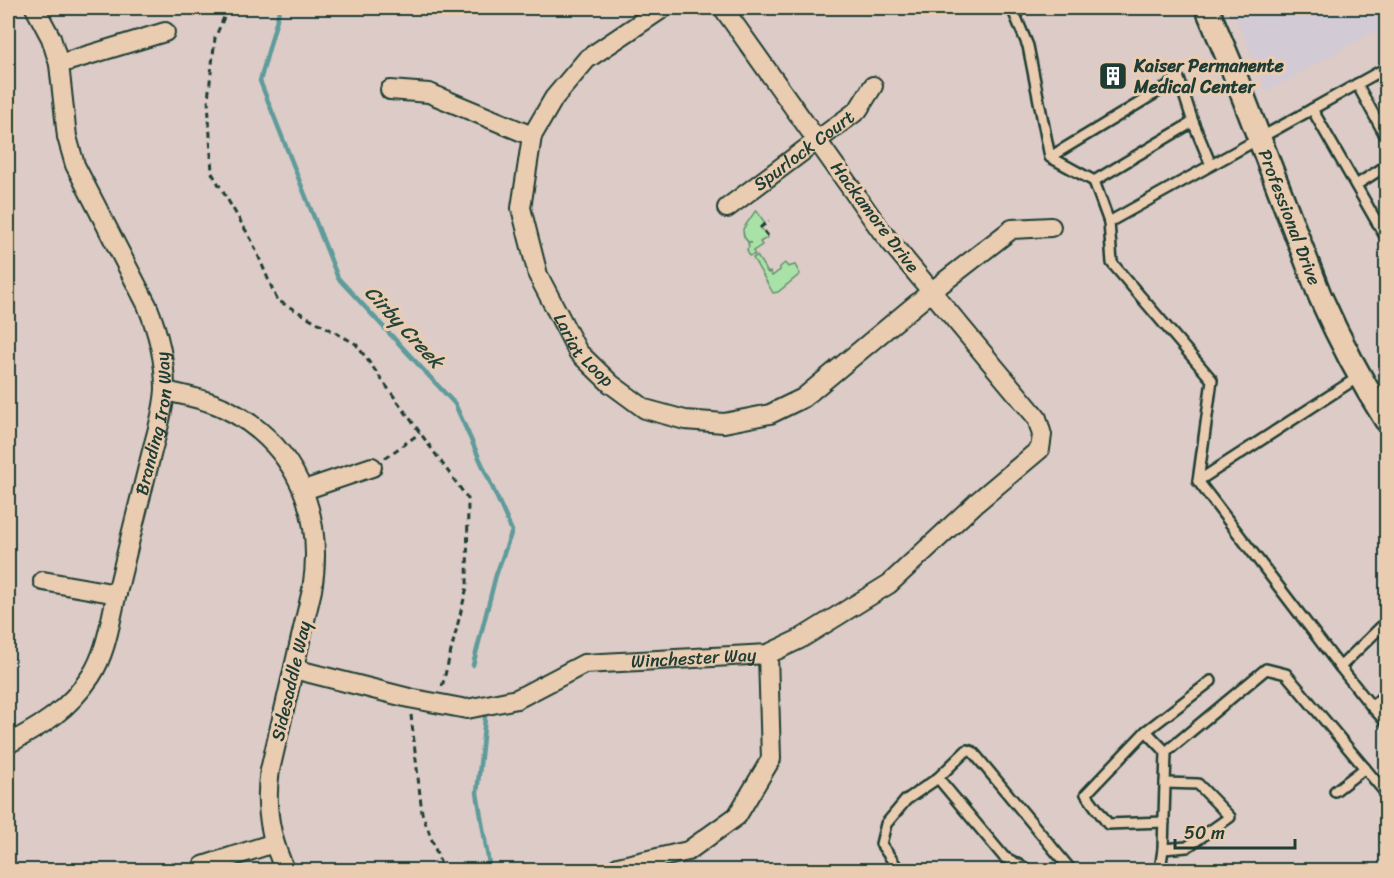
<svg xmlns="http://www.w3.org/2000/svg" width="1394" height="878" font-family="Sriracha,sans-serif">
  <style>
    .built { fill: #d2cad5 }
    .green { fill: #a9e2a7; stroke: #64906e; stroke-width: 1.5 }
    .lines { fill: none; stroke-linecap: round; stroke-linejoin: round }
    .stream { stroke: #5e9b9b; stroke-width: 4.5 }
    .service-casing { stroke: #1f3d34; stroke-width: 14 }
    .minor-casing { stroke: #1f3d34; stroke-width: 22 }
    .tertiary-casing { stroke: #1f3d34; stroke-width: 27 }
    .path { stroke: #1f3d34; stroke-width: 3; stroke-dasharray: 6 4.5; stroke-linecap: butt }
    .service { stroke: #eacdb1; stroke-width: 9 }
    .minor { stroke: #eacdb1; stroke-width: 18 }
    .tertiary { stroke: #eacdb1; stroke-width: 22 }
    .labels { text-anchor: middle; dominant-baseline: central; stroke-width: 6; stroke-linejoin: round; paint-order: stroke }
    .poi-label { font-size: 18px; font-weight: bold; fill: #1f3d34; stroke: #eacdb1; text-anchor: start }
    .street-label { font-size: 18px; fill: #1f3d34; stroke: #eacdb1 }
    .water-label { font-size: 20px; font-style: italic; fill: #24453d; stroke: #eacdb1 }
  </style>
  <rect width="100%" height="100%" fill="#dccbc6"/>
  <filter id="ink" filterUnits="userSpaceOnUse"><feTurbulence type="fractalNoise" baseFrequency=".0167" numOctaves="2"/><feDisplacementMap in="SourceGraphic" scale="12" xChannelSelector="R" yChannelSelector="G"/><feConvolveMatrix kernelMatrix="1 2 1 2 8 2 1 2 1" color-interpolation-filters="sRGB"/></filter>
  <g filter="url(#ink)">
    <path class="built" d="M1232,8h154v16l-119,67z"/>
    <g class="green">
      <path d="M756,210l9,13 -5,4 8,10 -8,5 2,3 -9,6 2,4 -6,1 -2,-7 2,-2 -1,-4h4c-7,-1 -9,-8 -9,-14z"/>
      <path d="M757,256l11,17 2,-1 2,4 8,-6v-3l5,-4 3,4 7,-2 5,9 -22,18 -5,1 -20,-35z"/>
    </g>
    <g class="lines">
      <g class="stream">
        <path d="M280,8l-20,73 78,197 117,126 57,127 -16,44 -23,90"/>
        <path d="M485,718l-8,75 13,77"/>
      </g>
      <g class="service-casing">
        <g id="service">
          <path d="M1012,8l16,38 22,111"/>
          <path d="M1357,84l29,53"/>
          <path d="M1312,109l74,129"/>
          <path d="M1094,181l-44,-24 129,-78 14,43"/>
          <path d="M1356,185l30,-19"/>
          <path d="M1109,222l-15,-41 99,-59 18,43"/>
          <path d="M1360,376l-162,105 142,186 46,-45"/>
          <path d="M1198,481l14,-101 -100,-117 -3,-41 277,-154"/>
          <path d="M1340,667l32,40 14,-14"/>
          <path d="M1372,707l14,15"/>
          <path d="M1146,731l65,-50"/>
          <path d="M1335,791l30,-23"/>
          <path d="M1164,822l-56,2 -22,-30 60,-63 20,21"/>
          <path d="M1163,849l24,-2 43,-30 -32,-33 -33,-1"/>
          <path d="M899,870l-18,-26 5,-20 20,-24 32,-22"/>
          <path d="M1027,870l-2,-2 -21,-11 -66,-79 29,-28 6,2 98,118"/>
          <path d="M1160,870l3,-21 3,-97 100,-83 20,5 98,117"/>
        </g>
      </g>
      <g class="minor-casing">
        <g id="minor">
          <path id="s1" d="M663,8l-76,51 -33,39 -22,38 -11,72 17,67 40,77 33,32 34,25 40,11 39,3 46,-9 33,-16 129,-107 80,-62 39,-2"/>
          <path d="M59,64l106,-32"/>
          <path d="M390,90l39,3 103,43"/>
          <path id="s2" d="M727,208l131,-98 15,-24"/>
          <path d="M165,391c19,4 39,8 57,16 73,35 103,105 90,183l-42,180c-6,36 0,68 15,100"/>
          <path d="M304,490l68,-23"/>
          <path d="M43,581l74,13"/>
          <path id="s3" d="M294,669l115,29 58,11 50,-10 67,-35 184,-10 32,-15 89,-55 87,-81 64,-54 2,-14 -5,-17 -155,-186 -159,-224"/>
          <path id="s4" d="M8,744c35,-19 60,-34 83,-68 16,-25 19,-55 26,-83 5,-20 10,-41 15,-62 7,-28 14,-56 21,-84 5,-18 11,-38 12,-58 0,-29 -7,-57 -18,-84l-72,-140 -8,-28 -8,-73 -8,-26 -16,-30"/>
          <path d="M203,866l71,-23"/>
          <path d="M618,867l70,-16 49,-35 34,-57 -3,-105"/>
        </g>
      </g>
      <g class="tertiary-casing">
        <g id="tertiary">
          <path id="s5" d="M1207,8l26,62 87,226c19,43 41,85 66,124"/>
        </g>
      </g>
      <g class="path">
        <path d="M228,8l-13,30 -7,61 4,74 40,68 25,59 79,44 112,155 -1,88 -25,100"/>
        <path d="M768,236l-7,-9 8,-6"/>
        <path d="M385,458l35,-25"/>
        <path d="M411,715l11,98 21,57"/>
      </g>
      <use href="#service" class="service"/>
      <use href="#minor" class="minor"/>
      <use href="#tertiary" class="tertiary"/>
    </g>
  </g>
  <defs>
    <g id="building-square" transform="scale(1.5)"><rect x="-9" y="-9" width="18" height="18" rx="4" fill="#1f3d34" stroke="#eacdb1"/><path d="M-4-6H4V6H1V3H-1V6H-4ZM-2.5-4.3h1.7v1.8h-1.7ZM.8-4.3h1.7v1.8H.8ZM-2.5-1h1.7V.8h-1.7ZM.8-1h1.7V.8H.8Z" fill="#fff"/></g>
  </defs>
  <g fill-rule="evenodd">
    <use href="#building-square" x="1113" y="76"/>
  </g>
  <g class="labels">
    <g class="poi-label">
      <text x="1134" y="66">Kaiser Permanente<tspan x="1134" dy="21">Medical Center</tspan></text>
    </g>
    <g class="street-label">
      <text stroke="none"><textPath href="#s2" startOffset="96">Spurlock Court</textPath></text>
      <text transform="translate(875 217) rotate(53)">Hackamore Drive</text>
      <text stroke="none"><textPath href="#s5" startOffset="225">Professional Drive</textPath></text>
      <text stroke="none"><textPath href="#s1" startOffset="417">Lariat Loop</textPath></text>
      <text stroke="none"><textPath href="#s4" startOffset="370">Branding Iron Way</textPath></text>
      <text stroke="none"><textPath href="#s3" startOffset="414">Winchester Way</textPath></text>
      <text transform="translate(291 681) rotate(-77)">Sidesaddle Way</text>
    </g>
    <g class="water-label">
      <text transform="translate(404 327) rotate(47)">Cirby Creek</text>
    </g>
  </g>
  <rect width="1394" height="878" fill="none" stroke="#eacdb1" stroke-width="30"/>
  <rect x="15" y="15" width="1364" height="848" fill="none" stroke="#1f3d34" stroke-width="2" filter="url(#ink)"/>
  <path d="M1175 839v9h120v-9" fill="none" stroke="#1f3d34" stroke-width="3"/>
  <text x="1184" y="839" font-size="18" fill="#1f3d34" stroke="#eacdb1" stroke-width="4.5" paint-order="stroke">50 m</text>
</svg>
